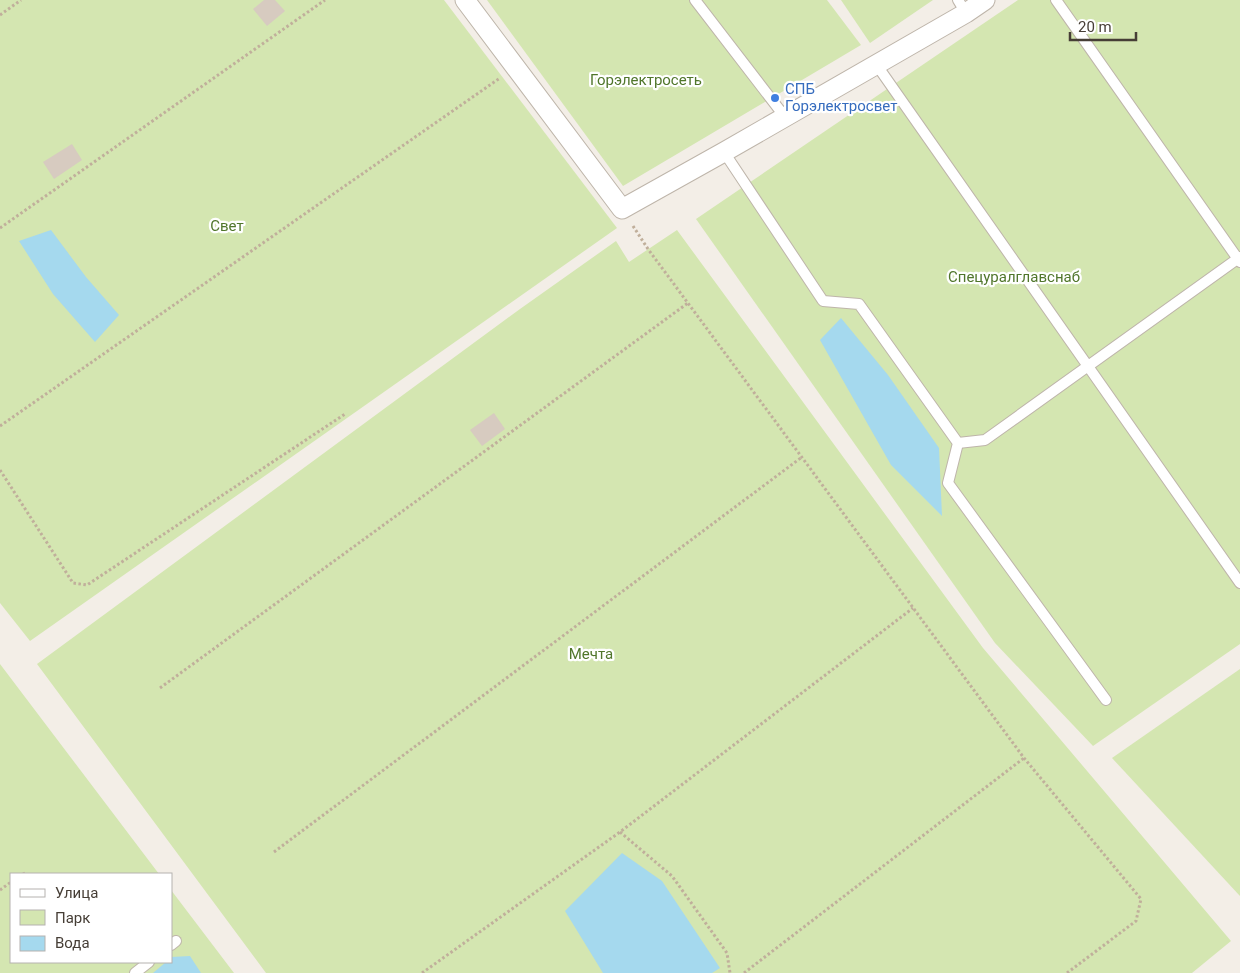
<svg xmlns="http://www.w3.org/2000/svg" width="1240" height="973" font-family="Roboto,sans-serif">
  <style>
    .green { fill: #d4e6b1 }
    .water { fill: #a5d9ee }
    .building { fill: #d7cbc0 }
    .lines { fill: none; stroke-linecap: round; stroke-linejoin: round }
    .service-casing { stroke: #beb5aa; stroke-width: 12 }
    .minor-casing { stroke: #beb5aa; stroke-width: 21 }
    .path { stroke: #c0af9b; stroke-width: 3; stroke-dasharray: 2.5 2.5; stroke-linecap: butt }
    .service { stroke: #fff; stroke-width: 10 }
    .minor { stroke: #fff; stroke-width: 19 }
    .shop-dot { fill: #3f7fe0; stroke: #fff; stroke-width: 2 }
    .labels { text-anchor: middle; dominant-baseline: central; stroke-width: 4.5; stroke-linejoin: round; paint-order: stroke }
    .park-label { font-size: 15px; fill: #50762b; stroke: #fff }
    .shop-label { font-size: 15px; fill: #366cbe; stroke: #fff; text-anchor: start }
  </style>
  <rect width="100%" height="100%" fill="#f3eee7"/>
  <g class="green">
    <path d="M0,0h444l173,228 -587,413 -30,-38z"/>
    <path d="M487,0h340l34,45 -238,141z"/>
    <path d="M841,0h92l-63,43z"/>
    <path d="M1018,0h222v644l-147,102 -98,-103 -299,-424z"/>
    <path d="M677,230l306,418 248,293 -39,32h-926l-229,-309 483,-355 96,-68 13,21z"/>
    <path d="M0,664l159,210h-148v88h160v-72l63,83h-234z"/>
    <path d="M1240,669v227l-128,-138z"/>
  </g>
  <g class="water">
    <path d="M51,230l35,47 33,38 -24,27 -42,-48 -34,-53z"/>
    <path d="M841,318l47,57 51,73 3,68 -51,-51 -71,-125z"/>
    <path d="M622,853l40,28 58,87 -8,5h-109l-38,-62z"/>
    <path d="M190,956l11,17h-48l13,-11h5v-5z"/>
  </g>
  <g class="building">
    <path d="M264,0h11l10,11 -18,15 -14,-17z"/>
    <path d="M72,144l10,16 -28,19 -11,-17z"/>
    <path d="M494,413l11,16 -23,17 -12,-16z"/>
  </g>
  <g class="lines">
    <g class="service-casing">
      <g id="service">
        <path d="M695,0l90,117"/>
        <path d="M958,0l8,13"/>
        <path d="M1056,0l184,262"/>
        <path d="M876,64l364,519"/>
        <path d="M724,152l99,149 36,3 99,139 -10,40 158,217"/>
        <path d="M958,443l27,-3 255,-183"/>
        <path d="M171,945l5,-4"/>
        <path d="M135,973l14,-11"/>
      </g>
    </g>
    <g class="minor-casing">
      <path id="minor" d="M465,0l157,209 102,-57 242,-139 19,-13"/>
    </g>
    <g class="path">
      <path d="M0,15l21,-15"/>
      <path d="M633,226l15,23 376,509 117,141 -5,22 -69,52"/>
      <path d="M0,228l325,-228"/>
      <path d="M0,426l500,-348"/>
      <path d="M0,470l73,113 14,2 258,-171"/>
      <path d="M160,688l528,-385"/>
      <path d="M620,832l52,44 55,77 3,20"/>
      <path d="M274,852l528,-395"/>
      <path d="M23,874l2,-1"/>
      <path d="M0,890l11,-8"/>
      <path d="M422,973l198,-141 293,-224"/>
      <path d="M744,973l280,-215"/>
    </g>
    <use href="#service" class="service"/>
    <use href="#minor" class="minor"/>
  </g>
  <circle class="shop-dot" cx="775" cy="98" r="5"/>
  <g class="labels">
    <g class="park-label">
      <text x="646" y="80">Горэлектросеть</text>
      <text x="227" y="226">Свет</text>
      <text x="1014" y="277">Спецуралглавснаб</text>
      <text x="591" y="654">Мечта</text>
    </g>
    <g class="shop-label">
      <text x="785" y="89">СПБ<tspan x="785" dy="17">Горэлектросвет</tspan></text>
    </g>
  </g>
  <rect x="10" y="873" width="162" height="90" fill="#ffffff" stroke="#b5b2af"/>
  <rect x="20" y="889" width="25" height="8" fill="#ffffff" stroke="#b5b2af"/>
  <text x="55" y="898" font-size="15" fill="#463e36">Улица</text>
  <rect x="20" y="910" width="25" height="15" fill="#d4e6b1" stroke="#b5b2af"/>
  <text x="55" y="923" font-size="15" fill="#463e36">Парк</text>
  <rect x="20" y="936" width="25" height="15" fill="#a5d9ee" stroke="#b5b2af"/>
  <text x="55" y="948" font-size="15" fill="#463e36">Вода</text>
  <path d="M1070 32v8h66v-8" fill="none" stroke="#463e36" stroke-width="2.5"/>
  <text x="1078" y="32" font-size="15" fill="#463e36" stroke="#ffffff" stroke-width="4" paint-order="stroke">20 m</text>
</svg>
